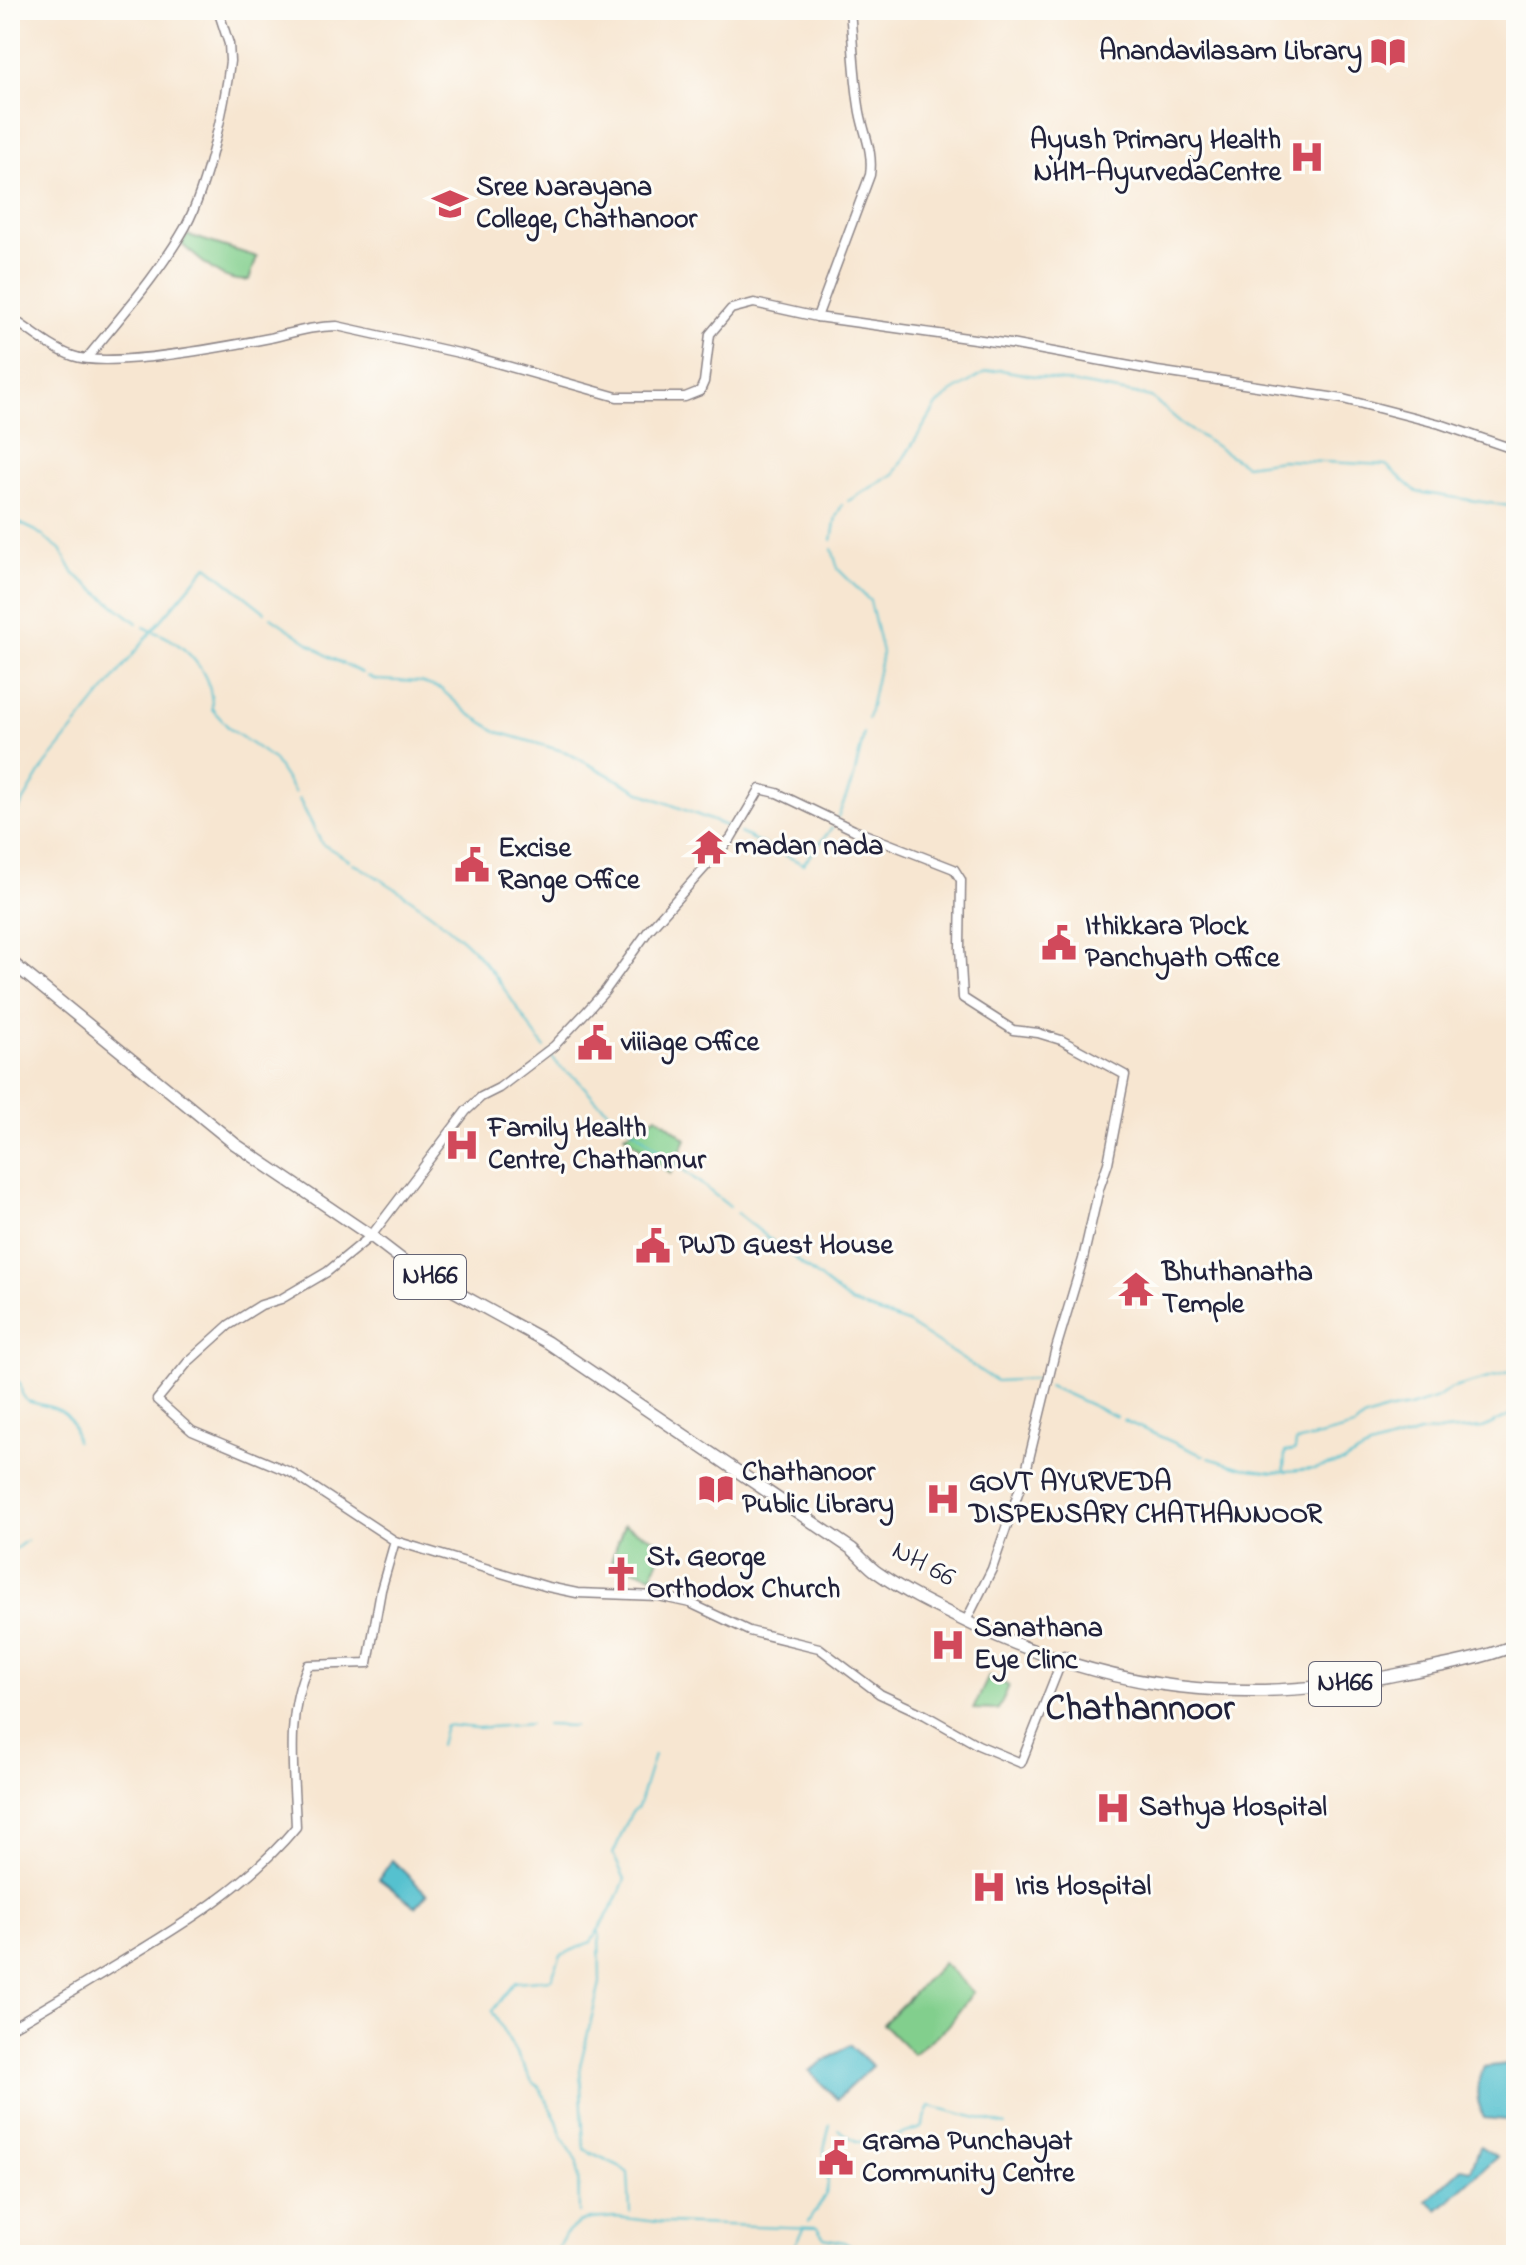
<svg xmlns="http://www.w3.org/2000/svg" width="1526" height="2265" font-family="'Indie Flower',sans-serif">
  <style>
    .green { fill: #82cf8d; stroke: #527864; stroke-width: 2 }
    .water { fill: #55c1cf; stroke: #3c7285; stroke-width: 2 }
    .lines { fill: none; stroke-linecap: round; stroke-linejoin: round }
    .stream { stroke: #55c1cf; stroke-width: 2 }
    .secondary-casing { stroke: #8c8486; stroke-width: 11 }
    .highway-casing { stroke: #8c8486; stroke-width: 14 }
    .secondary { stroke: #fff; stroke-width: 8 }
    .highway { stroke: #fff; stroke-width: 11 }
    .labels { text-anchor: middle; dominant-baseline: central; stroke-width: 6; stroke-linejoin: round; paint-order: stroke }
    .shield { fill: #fdfcf7; stroke: #646373; stroke-width: 2 }
    .shield-label { font-size: 26px; font-weight: bold; fill: #22223b }
    .poi-label { font-size: 28px; font-weight: bold; fill: #22223b; stroke: #fdfcf7; text-anchor: start }
    .street-label { font-size: 28px; fill: #22223b; stroke: #fdfcf7 }
    .district-label { font-size: 36px; font-weight: bold; fill: #22223b; stroke: #fdfcf7 }
  </style>
  <rect width="100%" height="100%" fill="#fdfcf7"/>
  <filter id="ink" filterUnits="userSpaceOnUse"><feTurbulence type="fractalNoise" baseFrequency=".0125" numOctaves="2"/><feDisplacementMap in="SourceGraphic" scale="16" xChannelSelector="R" yChannelSelector="G"/><feConvolveMatrix kernelMatrix="1 2 1 2 8 2 1 2 1" color-interpolation-filters="sRGB"/></filter>
  <filter id="wash" filterUnits="userSpaceOnUse"><feTurbulence type="fractalNoise" baseFrequency=".006" numOctaves="4" result="noise"/><feDisplacementMap in="SourceGraphic" scale="32" xChannelSelector="R" yChannelSelector="G"/><feGaussianBlur stdDeviation="1.8" result="paint"/><feColorMatrix in="noise" values="0 0 0 0 0 0 0 0 0 0 0 0 0 0 0 0 0 1.4 0 .05"/><feComposite in="paint" operator="in"/></filter>
  <g filter="url(#wash)">
    <rect width="100%" height="100%" fill="#f7e6d1"/>
    <g class="green">
      <path d="M188,235l69,22 -8,23c-26,5 -49,-21 -68,-36z"/>
      <path d="M657,1116l29,23 -16,35 -45,-39z"/>
      <path d="M624,1525l41,19 -13,32 -41,-15z"/>
      <path d="M989,1676l20,10 -11,24 -25,-1z"/>
      <path d="M943,1963l30,29 -26,35 -34,27 -30,-30z"/>
    </g>
    <g class="water">
      <path d="M392,1860l35,34 -11,13 -37,-28z"/>
      <path d="M850,2045l22,21 -35,33 -28,-28z"/>
      <path d="M1516,2063v58l-32,-3c-9,-20 -9,-32 0,-51z"/>
      <path d="M1480,2146l17,11 -59,53 -11,-9 35,-33 9,2z"/>
    </g>
    <g class="lines">
      <g class="stream">
        <path d="M848,501l46,-27 43,-69 14,-12 35,-21 15,-2 150,27 35,30 59,38 37,-5 104,5 31,27 99,15"/>
        <path d="M11,519l25,12 24,18 14,25 63,49"/>
        <path d="M832,540l4,-23 6,-12"/>
        <path d="M832,549l6,20 32,32 12,52 -14,66"/>
        <path d="M271,617l58,40 33,16"/>
        <path d="M144,627l8,4 55,-65 58,46"/>
        <path d="M367,676l9,4 44,2 21,7 27,24 30,19 68,20 78,42 87,34"/>
        <path d="M299,799l23,45 27,16"/>
        <path d="M838,817l16,-40 10,-44"/>
        <path d="M10,824l35,-59 107,-134c33,11 61,42 60,78l18,20 43,30 22,34"/>
        <path d="M740,833l63,31 29,-36"/>
        <path d="M353,863c39,22 77,47 111,78 33,30 54,72 81,107"/>
        <path d="M549,1053l11,14 17,12 20,22 133,106"/>
        <path d="M737,1213l114,90 56,20 89,58 38,-2 9,4"/>
        <path d="M10,1382l6,-2 4,3 2,11 5,7c27,8 46,5 49,40"/>
        <path d="M1049,1386l68,31"/>
        <path d="M1123,1420l81,36"/>
        <path d="M1209,1458l33,10 32,4 40,-3 29,-7 26,-14 51,-15 63,-5 33,-16"/>
        <path d="M1284,1470l1,-18 10,-2 1,-8 58,-15 9,-8 23,-8 23,-4 28,-9 13,-9 66,-19"/>
        <path d="M10,1553l17,-13"/>
        <path d="M546,1725l28,1"/>
        <path d="M440,1745l5,-20 32,3 53,-4"/>
        <path d="M599,1932l1,51 -20,83 4,83 35,17 9,7 2,39"/>
        <path d="M838,2129l19,13 28,-2 36,-12 9,-22 76,19"/>
        <path d="M579,2213l-1,-51 -16,-25 -5,-16 -18,-34 -7,-6 -40,-70 23,-29 36,-3 10,-24 30,-13 25,-41 9,-22 -12,-25 18,-41 7,-6 16,-52"/>
        <path d="M808,2222l18,-28 2,-11 -4,-34 6,-25"/>
        <path d="M556,2255l-1,-3 10,-17 13,-12 12,-4 26,-2 49,6 152,5 7,10 20,4 23,13"/>
        <path d="M789,2255l14,-26"/>
      </g>
    </g>
  </g>
  <g filter="url(#ink)">
    <g class="lines">
      <g class="secondary-casing">
        <g id="secondary">
          <path d="M10,317c20,13 40,31 63,39 36,13 156,-10 197,-18 22,-5 43,-12 67,-12l131,29 149,42h68l15,-6 4,-9 6,-48 21,-25 23,-6 63,14 193,27 147,27 186,28 97,25 76,26"/>
          <path d="M817,317l53,-142c4,-26 -8,-44 -11,-69 -5,-32 -6,-64 -9,-96"/>
          <path d="M87,358c34,-42 72,-84 99,-132 21,-40 39,-120 44,-165l-1,-17 -11,-34"/>
          <path d="M395,1541l-103,-68 -100,-42 -35,-31 31,-38 41,-37 32,-20 20,-6 46,-27 44,-36 95,-125 15,-14 18,-9 55,-42 33,-35 18,-20 44,-61 82,-92 29,-49 17,4 77,37 100,39 7,11 -1,68 3,50 50,32 25,3 23,7 64,35 -17,88 -9,26 -16,70 -28,93 -28,115 -35,102 -26,52"/>
          <path d="M10,2028c32,-18 64,-38 96,-57 68,-41 139,-82 190,-144 -2,-54 -11,-112 12,-162l60,-2 13,-73 14,-49 153,46 29,6 81,3 32,7 59,28 70,17 61,46 45,21 53,30 43,18 43,-108"/>
        </g>
      </g>
      <g class="highway-casing">
        <path id="highway" d="M10,961l225,183 136,92 43,33 133,73 305,207c9,8 17,18 26,24 27,19 56,33 85,47 147,73 282,87 442,53 37,-7 76,-14 111,-28"/>
      </g>
      <use href="#secondary" class="secondary"/>
      <use href="#highway" class="highway"/>
    </g>
  </g>
  <defs>
    <g id="library-bare" transform="scale(2.76)"><path d="M-6-4Q-3-5.5-.7-3.5V5Q-3 3-6 4ZM6-4Q3-5.5 .7-3.5V5Q3 3 6 4Z" fill="#d1495b" stroke="#fdfcf7" stroke-width="2.5" paint-order="stroke"/></g>
    <g id="hospital-bare" transform="scale(2.76)"><path d="M-5-5h3v3.5h4V-5h3V5h-3V1.5h-4V5h-3Z" fill="#d1495b" stroke="#fdfcf7" stroke-width="2.5" paint-order="stroke"/></g>
    <g id="university-bare" transform="scale(2.76)"><path d="M0-5L7-2L0 1L-7-2ZM-4 1L0 2.5L4 1V4Q0 6-4 4Z" fill="#d1495b" stroke="#fdfcf7" stroke-width="2.5" paint-order="stroke"/></g>
    <g id="temple-bare" transform="scale(2.76)"><path d="M0-6L5-2H3V0L6.5 2.5H4V6H1.5V3h-3V6H-4V2.5H-6.5L-3 0V-2H-5Z" fill="#d1495b" stroke="#fdfcf7" stroke-width="2.5" paint-order="stroke"/></g>
    <g id="civic-bare" transform="scale(2.76)"><path d="M-.6-6.5H3V-4.5H.6V-3L4-1V1h2V6H-6V1h2V-1L-.6-3ZM-1.2 2.5V6h2.4V2.5Z" fill="#d1495b" stroke="#fdfcf7" stroke-width="2.5" paint-order="stroke"/></g>
    <g id="church-bare" transform="scale(2.76)"><path d="M-1.2-6h2.4v3.5h3.3v2.4h-3.3V6h-2.4V-.1h-3.3v-2.4h3.3Z" fill="#d1495b" stroke="#fdfcf7" stroke-width="2.5" paint-order="stroke"/></g>
  </defs>
  <g fill-rule="evenodd">
    <use href="#library-bare" x="1388" y="52"/>
    <use href="#hospital-bare" x="1307" y="157"/>
    <use href="#university-bare" x="450" y="204"/>
    <use href="#temple-bare" x="709" y="847"/>
    <use href="#civic-bare" x="472" y="865"/>
    <use href="#civic-bare" x="1059" y="943"/>
    <use href="#civic-bare" x="595" y="1043"/>
    <use href="#hospital-bare" x="462" y="1145"/>
    <use href="#civic-bare" x="653" y="1246"/>
    <use href="#temple-bare" x="1136" y="1289"/>
    <use href="#library-bare" x="716" y="1489"/>
    <use href="#hospital-bare" x="943" y="1499"/>
    <use href="#church-bare" x="621" y="1574"/>
    <use href="#hospital-bare" x="948" y="1645"/>
    <use href="#hospital-bare" x="1113" y="1808"/>
    <use href="#hospital-bare" x="989" y="1887"/>
    <use href="#civic-bare" x="836" y="2158"/>
  </g>
  <g class="labels">
    <g class="shield">
      <rect x="394" y="1255" width="72" height="44" rx="6"/>
      <rect x="1309" y="1662" width="72" height="44" rx="6"/>
    </g>
    <g class="shield-label">
      <text x="430" y="1277">NH66</text>
      <text x="1345" y="1684">NH66</text>
    </g>
    <g class="poi-label">
      <text x="1362" y="52" text-anchor="end">Anandavilasam Library</text>
      <text x="1281" y="141" text-anchor="end">Ayush Primary Health<tspan x="1281" dy="32">NHM-AyurvedaCentre</tspan></text>
      <text x="476" y="188">Sree Narayana<tspan x="476" dy="32">College, Chathanoor</tspan></text>
      <text x="735" y="847">madan nada</text>
      <text x="498" y="849">Excise<tspan x="498" dy="32">Range Office</tspan></text>
      <text x="1085" y="927">Ithikkara Plock<tspan x="1085" dy="32">Panchyath Office</tspan></text>
      <text x="621" y="1043">viiiage Office</text>
      <text x="488" y="1129">Family Health<tspan x="488" dy="32">Centre, Chathannur</tspan></text>
      <text x="679" y="1246">PWD Guest House</text>
      <text x="1162" y="1273">Bhuthanatha<tspan x="1162" dy="32">Temple</tspan></text>
      <text x="742" y="1473">Chathanoor<tspan x="742" dy="32">Public Library</tspan></text>
      <text x="969" y="1483">GOVT AYURVEDA<tspan x="969" dy="32">DISPENSARY CHATHANNOOR</tspan></text>
      <text x="647" y="1558">St. George<tspan x="647" dy="32">Orthodox Church</tspan></text>
      <text x="974" y="1629">Sanathana<tspan x="974" dy="32">Eye Clinc</tspan></text>
      <text x="1139" y="1808">Sathya Hospital</text>
      <text x="1015" y="1887">Iris Hospital</text>
      <text x="862" y="2142">Grama Punchayat<tspan x="862" dy="32">Community Centre</tspan></text>
    </g>
    <g class="street-label">
      <text transform="translate(923 1565) rotate(28)">NH 66</text>
    </g>
    <g class="district-label">
      <text x="1140" y="1710">Chathannoor</text>
    </g>
  </g>
  <rect width="1526" height="2265" fill="none" stroke="#fdfcf7" stroke-width="40"/>
</svg>
